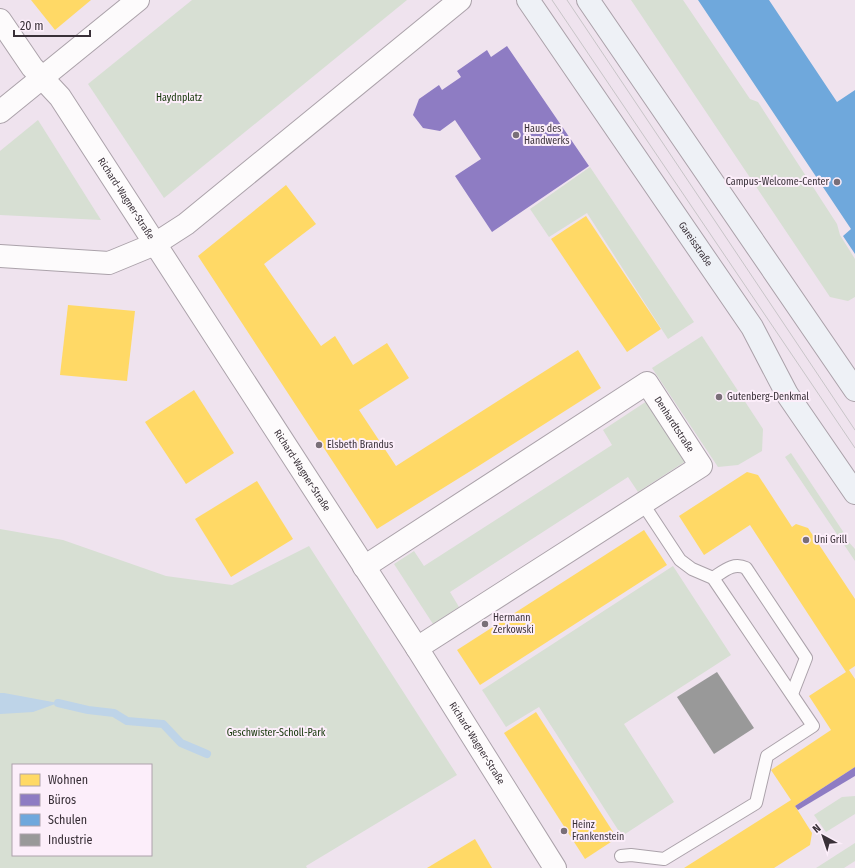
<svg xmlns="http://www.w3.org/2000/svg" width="855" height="868" font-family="'Fira Sans Condensed',sans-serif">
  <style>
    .green { fill: #d7dfd3; fill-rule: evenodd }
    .water { fill: #bed4e8 }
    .homes { fill: #ffd966 }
    .offices { fill: #8e7cc3 }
    .schools { fill: #6fa8dc }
    .industry { fill: #999 }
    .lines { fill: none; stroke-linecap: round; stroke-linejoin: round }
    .stream { stroke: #bed4e8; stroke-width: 8 }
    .lane-casing { stroke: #aba2aa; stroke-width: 14 }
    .street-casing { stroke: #aba2aa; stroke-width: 24 }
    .secondary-casing { stroke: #aba2aa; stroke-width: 24 }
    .lane { stroke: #fdfbfc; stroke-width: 12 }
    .street { stroke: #fdfbfc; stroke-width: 22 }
    .secondary { stroke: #eef1f6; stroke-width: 22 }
    .tram { stroke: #c8c5c8; stroke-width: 1 }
    .poi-dot { fill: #796f78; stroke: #fceefa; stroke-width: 1.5 }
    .labels { text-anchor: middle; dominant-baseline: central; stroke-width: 4; stroke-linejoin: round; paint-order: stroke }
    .park-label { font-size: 10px; fill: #113305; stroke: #fceefa }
    .poi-label { font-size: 10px; fill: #393038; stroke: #fceefa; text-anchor: start }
    .street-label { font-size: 10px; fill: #393038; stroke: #fceefa }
  </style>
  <rect width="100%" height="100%" fill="#efe3ee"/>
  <g class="green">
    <path d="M192,0h215l-243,198 -76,-114z"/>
    <path d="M631,0h52l67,99 8,3 79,122 3,11 15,24v38l-7,4 -18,-4z"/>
    <path d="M38,120l63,100 -101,-5v-64z"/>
    <path d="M590,167l104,155 -26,17 -81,-126 -38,24 -19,-28z"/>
    <path d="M702,336l61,93 -1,22 -24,14 -20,2 -66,-99z"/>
    <path d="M647,401l39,60 -48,31 -10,-15 -178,115 9,15 -26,17 -39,-60 20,-13 10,15 188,-121 -9,-15z"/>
    <path d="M791,453l53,80v4l11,12v12l-70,-104z"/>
    <path d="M0,529l63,11 103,36 66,9 77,-39 148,229 -151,91 1,2h-307zM13,765h138v90h-138z"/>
    <path d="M673,566l58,89 -107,69 50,78 -52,34 -83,-129 -33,20 -24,-37z"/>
    <path d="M855,796v18l-29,18 -12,-17 28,-18z"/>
    <path d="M855,843v18l-11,7h-28z"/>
  </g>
  <path class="water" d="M0,693h4l54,10 -25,9 -33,2z"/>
  <g class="homes">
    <path d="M31,0h60l-36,30z"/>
    <path d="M286,185l30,39 -52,40 57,82 14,-10 18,29 34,-22 22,35 -50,32 37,56 182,-116 23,38 -124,79 -100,62 -179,-273z"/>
    <path d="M586,216l75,113 -34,23 -76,-113z"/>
    <path d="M68,305l67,6 -8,70 -67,-6z"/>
    <path d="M194,390l40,63 -48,31 -41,-62z"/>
    <path d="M747,472l11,3 34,52 4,-3 12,4 47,71v67l-6,4 6,9v88l-60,39 17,27 -2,12 -36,23h-90l107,-68 -20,-30 60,-40 -22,-34 37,-24 -96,-147 -46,30 -25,-39z"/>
    <path d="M257,481l36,58 -62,38 -36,-58z"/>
    <path d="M644,530l23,35 -187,120 -23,-35z"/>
    <path d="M536,712l81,126 -32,21 -81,-126z"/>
    <path d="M475,839l17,29h-65z"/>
  </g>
  <g class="offices">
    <path d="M507,46l82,120 -97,66 -37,-56 26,-17 -26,-39 -15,11 -17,-3 -10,-13 6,-16 20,-14 3,5 19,-13 -4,-6 30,-21 4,7z"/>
    <path d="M855,767v9l-57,34 -3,-4z"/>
  </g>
  <path class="schools" d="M698,0h71l68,102 18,-12v164l-12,-18 8,-7z"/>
  <path class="industry" d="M717,672l37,56 -40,26 -37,-57z"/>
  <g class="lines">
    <path class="stream" d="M58,703l30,7 26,3 13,8 36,3 18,19 26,11"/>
    <g class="lane-casing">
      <g id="lane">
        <path d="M713,578c11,-7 20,-16 33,-10l60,90 -14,36"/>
        <path d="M621,856l10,-1 33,4 92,-56 11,-47 46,-30 -100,-148 -21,-9 -12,-9 -37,-56"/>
      </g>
    </g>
    <g class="street-casing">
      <g id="street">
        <path id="s1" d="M0,20l32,47 28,30 357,551 138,220"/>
        <path d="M0,112l138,-112"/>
        <path d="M0,256l109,7 46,-19 31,-20 274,-224"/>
        <path id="s2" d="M364,567l283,-184 54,83 -284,182"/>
      </g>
    </g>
    <g class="secondary-casing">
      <g id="secondary">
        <path id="s3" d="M528,0l224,327 35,67 68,99"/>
        <path d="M588,0l267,390"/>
      </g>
    </g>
    <use href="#lane" class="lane"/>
    <use href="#street" class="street"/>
    <use href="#secondary" class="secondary"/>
    <g class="tram">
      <path d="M552,0l303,448"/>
      <path d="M567,0l288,430"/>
    </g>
  </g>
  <g class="poi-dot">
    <circle cx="516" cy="135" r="4"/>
    <circle cx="837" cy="182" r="4"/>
    <circle cx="719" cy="397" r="4"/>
    <circle cx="319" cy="445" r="4"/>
    <circle cx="806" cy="540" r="4"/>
    <circle cx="485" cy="624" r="4"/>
    <circle cx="564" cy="831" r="4"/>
  </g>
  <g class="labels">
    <g class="park-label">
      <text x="179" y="98">Haydnplatz</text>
      <text x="276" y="733">Geschwister-Scholl-Park</text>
    </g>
    <g class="poi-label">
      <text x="524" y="129">Haus des<tspan x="524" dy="12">Handwerks</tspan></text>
      <text x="829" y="182" text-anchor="end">Campus-Welcome-Center</text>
      <text x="727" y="397">Gutenberg-Denkmal</text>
      <text x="327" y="445">Elsbeth Brandus</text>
      <text x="814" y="540">Uni Grill</text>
      <text x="493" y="618">Hermann<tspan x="493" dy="12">Zerkowski</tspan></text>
      <text x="572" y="825">Heinz<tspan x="572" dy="12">Frankenstein</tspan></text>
    </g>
    <g class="street-label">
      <text stroke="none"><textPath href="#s1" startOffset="219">Richard-Wagner-Straße</textPath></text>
      <text stroke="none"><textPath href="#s3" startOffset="296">Gareisstraße</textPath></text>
      <text stroke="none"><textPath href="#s2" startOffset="387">Denhardtstraße</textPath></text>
      <text stroke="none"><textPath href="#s1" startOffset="543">Richard-Wagner-Straße</textPath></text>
      <text stroke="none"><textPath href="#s1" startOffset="867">Richard-Wagner-Straße</textPath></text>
    </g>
  </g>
  <rect x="12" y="764" width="140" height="92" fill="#fceefa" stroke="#aea2ac"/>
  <rect x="20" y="774" width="20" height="12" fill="#ffd966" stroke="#aea2ac"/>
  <text x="48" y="784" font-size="12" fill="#393038">Wohnen</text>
  <rect x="20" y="794" width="20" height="12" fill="#8e7cc3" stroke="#aea2ac"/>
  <text x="48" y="804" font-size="12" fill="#393038">Büros</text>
  <rect x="20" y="814" width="20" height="12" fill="#6fa8dc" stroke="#aea2ac"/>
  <text x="48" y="824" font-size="12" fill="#393038">Schulen</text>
  <rect x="20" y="834" width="20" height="12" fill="#999999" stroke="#aea2ac"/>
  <text x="48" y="844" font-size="12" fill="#393038">Industrie</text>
  <g transform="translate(823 836) rotate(320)" stroke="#fceefa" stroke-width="3" paint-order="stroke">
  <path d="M0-3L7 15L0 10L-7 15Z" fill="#393038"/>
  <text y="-6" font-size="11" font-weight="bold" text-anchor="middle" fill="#393038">N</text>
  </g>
  <path d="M14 30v6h76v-6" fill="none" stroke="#393038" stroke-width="2"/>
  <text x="20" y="30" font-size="12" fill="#393038" stroke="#fceefa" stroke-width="3" paint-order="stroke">20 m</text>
</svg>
